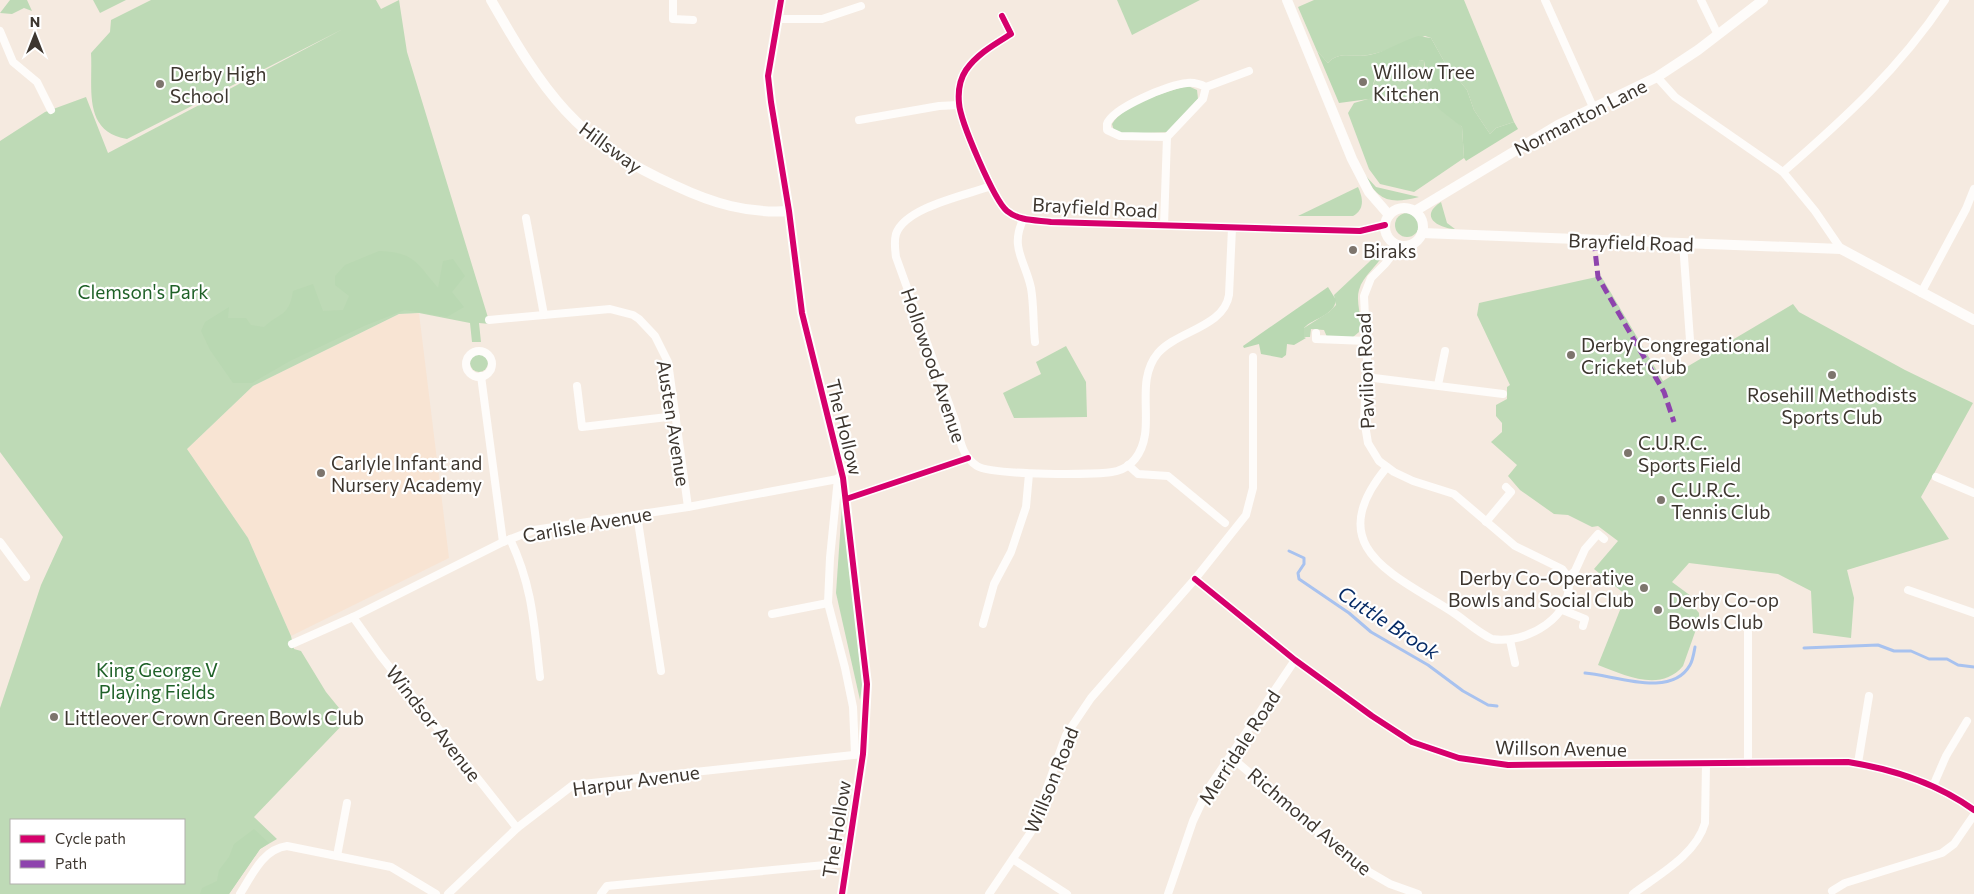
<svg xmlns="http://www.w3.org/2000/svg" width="1974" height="894" font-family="Commissioner,sans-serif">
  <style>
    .built { fill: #f8e4d3 }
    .green { fill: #bedab6; fill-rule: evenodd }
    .forest { fill: #b9d8b2 }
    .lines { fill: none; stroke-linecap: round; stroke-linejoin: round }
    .stream { stroke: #a8c2ef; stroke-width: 3 }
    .minor { stroke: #fefcfa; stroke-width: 8 }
    .tertiary { stroke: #fefcfa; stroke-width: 10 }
    .quiet { stroke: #8e44ad; stroke-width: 5; stroke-dasharray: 10 5; stroke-linecap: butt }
    .cycleway-casing { stroke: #fff; stroke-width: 9 }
    .cycleway { stroke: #d6006c; stroke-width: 6 }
    .poi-dot { fill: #7d756d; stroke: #fff; stroke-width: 2 }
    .labels { text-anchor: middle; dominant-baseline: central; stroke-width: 4.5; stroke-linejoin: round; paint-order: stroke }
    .poi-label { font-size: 19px; fill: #3d362f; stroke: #fff; text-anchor: start }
    .street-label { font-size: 19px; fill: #3d362f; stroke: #fff }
    .park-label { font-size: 19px; fill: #1f6128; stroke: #fff }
    .water-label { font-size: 20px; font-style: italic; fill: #062b66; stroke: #fff }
  </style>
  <rect width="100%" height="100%" fill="#f5eae0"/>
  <path class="built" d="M419,313l30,245 -158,78 -43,-98 -61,-89 66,-63 146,-72z"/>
  <g class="green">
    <path d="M10,0h17l5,11 -8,-3 -12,6 -12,-1z"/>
    <path d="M93,0h33l-26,13z"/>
    <path d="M151,0h225l5,9 18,-9 8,52 83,272 -11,-1 2,19h-9l-2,-19 -51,-10 -20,1 -146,72 -66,63 61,89 43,98 3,13 7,2 25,41 22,27 -94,98 23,22 -17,10 -31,45h-229v-186l41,-123 22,-48 -63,-85v-311l45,-29 41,-15 22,56 235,-124 -216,110c-45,-8 -34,-51 -36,-86l19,-21 1,-12zM11,820h173v63h-173z"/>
    <path d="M1117,0h83l-68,35z"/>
    <path d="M1314,0h150l50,122 -18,6 -6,6 -16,-24 -7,-20 -22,-27 -14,-25 -6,-2c-18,6 -38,16 -57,19 -14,3 -29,-5 -40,8l-11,-12 -19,-44z"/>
    <path d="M1420,60l4,1 1,18 29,40 8,8 2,31 -50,34 -34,-8 -11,-15 -21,-56 6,-10 14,-4c6,-9 5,-18 10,-28l15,-6 19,1z"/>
    <path d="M1188,86l9,4 1,9 -29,33 -49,2 -6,-3 -2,-7c11,-19 54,-33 76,-38z"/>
    <path d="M1363,173l13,14 43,10c-31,8 -41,3 -56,-24z"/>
    <path d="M1358,187c5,11 7,22 -5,29h-55z"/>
    <path d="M1441,202l6,21 8,6c-18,-1 -36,-13 -14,-27z"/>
    <circle cx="1407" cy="225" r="12"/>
    <path d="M1385,247c-2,17 -21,25 -26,43 -4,14 5,29 0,42l-6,5h-26l-3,-7 -13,-1 -1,8h-6v-9l25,-16 7,-7 -2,-10z"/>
    <path d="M1601,276l62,105 130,-77 6,8 106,58 68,33 -52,94 28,42 -102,31 7,28 -3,40 -38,-5 -2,-42 -33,-17 -89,-11 -17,19 23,17 -1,8 5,6v8l-16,45c-23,27 -58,9 -85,-1l28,-70 -32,-26 24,-28 -20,-15 -6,1 -24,-12 -14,-1 -34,-24 -12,-14 9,-11 -26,-23 11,-10v-9l-6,-7v-11l11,-6v-12l3,-2 -33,-70 2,-12z"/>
    <path d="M1066,346l20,36 1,35 -73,1 -11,-25 38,-19 -5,-12z"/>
    <circle cx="479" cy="363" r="9"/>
    <path d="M842,506l21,173 -3,21 -24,-107z"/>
  </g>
  <g class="forest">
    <path d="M1418,36l13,2 14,25 22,27 7,20 16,24 6,-6 18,-6 4,7 -52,32 -2,-3 -2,-31 -23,-18 -9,-13 -6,-35 -4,-1 -3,5c-15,4 -39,-7 -43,16 -2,8 1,11 -5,18l-30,4 -22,-52 11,12c11,-13 26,-5 41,-8 17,-3 32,-14 49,-19z"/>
    <path d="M379,251c35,1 38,12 59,37l5,-27 10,-2 12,17 -13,16 12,15 -17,10 -42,-7 -41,16 -74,35 -38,22h-19l-23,-33 -9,-19 4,-9 24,-15 -1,11h18l5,7 13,2c16,-15 25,-10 29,-36l20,-7 10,27 20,-1 6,-14 -14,-11v-9l10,-11z"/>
    <path d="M1328,287l8,13c-2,16 -23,18 -32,28v9l2,1 -12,7 -7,-1 -1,11 -4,3 -21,-4 -2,-10 -15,4 -1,-2z"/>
    <path d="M138,668l9,8 -9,10 -12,8 -6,-5 3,-6z"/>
    <path d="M254,829l15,14 -9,6 -31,45h-29l2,-6 15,-7 2,-11 10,-13 5,-13z"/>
  </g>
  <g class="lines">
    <g class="stream">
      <path d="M1289,551l15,7v6l-6,9 1,6 50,34 22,19 57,33 35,26 25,14 9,1"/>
      <path d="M1804,648l74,-3 16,6h17l18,8h18l11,6 16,2"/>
      <path d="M1585,673c29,2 86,26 105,-8 3,-5 4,-13 5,-18"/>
    </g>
    <g class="minor">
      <path d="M673,0v19l20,1"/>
      <path d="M1545,0l48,107"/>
      <path d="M1701,0l17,35"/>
      <path d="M1002,16l9,18c-16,10 -34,20 -45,36 -6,9 -8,22 -7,33 1,18 35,97 48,108 12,10 29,9 44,11l309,9 25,-6"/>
      <path d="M779,19h43l39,-13"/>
      <path d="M0,31l13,31 24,20 14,28"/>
      <path d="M1657,77l18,20 108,75 32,39 26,38"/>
      <path d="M1206,87l43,-16"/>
      <path d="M859,120l80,-14 20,-1"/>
      <path d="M1783,172c61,-53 117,-104 162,-172"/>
      <path d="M991,186c-24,9 -86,21 -95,48 -2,7 -1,16 0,23l60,166c4,16 5,32 21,43 14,9 122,10 140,5 7,-2 14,-7 18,-12 24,-30 -3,-75 23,-106 19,-22 66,-26 71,-58l3,-67"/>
      <path d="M526,218l18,97"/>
      <path d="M1024,218c-15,29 1,42 7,70 3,17 2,36 4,54"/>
      <path d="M1164,225l3,-88 -47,-1 -13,-6v-6c5,-16 63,-40 80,-41 7,-1 13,1 19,4l-3,12 -36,38"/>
      <path d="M1683,243l7,97"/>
      <path d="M1400,245l-15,19 -14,14 -7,18 3,65 -3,58 4,24 11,18 15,11 19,9 41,13 61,52 47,23 6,8"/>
      <path d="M1921,293l45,-84 8,-20"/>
      <path d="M489,320l121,-11 23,6 6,4 16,17 13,26 20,145"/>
      <path d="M1316,333v6l51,2"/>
      <circle cx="479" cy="364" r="13"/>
      <path d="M481,376l22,166"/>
      <path d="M1366,377l137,17"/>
      <path d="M1438,385l7,-34"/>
      <path d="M577,386l5,41 94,-11"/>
      <path d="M1128,465l10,9 30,2 57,47"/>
      <path d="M1387,467c-66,79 4,106 64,144 14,9 26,21 41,28 34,6 84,-23 76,-62l7,-6 10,-22 13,-15 6,5"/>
      <path d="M1936,477l38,16"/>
      <path d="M838,478l-8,80 -2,45 17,65 8,39 2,47"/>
      <path d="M637,515l24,156"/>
      <path d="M1486,522l25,-30 -5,-5"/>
      <path d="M510,539c23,48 24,87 30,138"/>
      <path d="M0,542l26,35"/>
      <path d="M1195,579l100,81 77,56 40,26 47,16 49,7 340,-3c44,7 90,22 126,48"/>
      <path d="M1908,590l66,23"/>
      <path d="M1560,609l25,10 -2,7"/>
      <path d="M772,614l56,-11"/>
      <path d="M353,617l27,38 137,173"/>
      <path d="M983,624l11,-40 17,-32 15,-45 3,-33"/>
      <path d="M1510,640l5,23"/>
      <path d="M292,644l61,-27 150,-75 31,-12 154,-23 155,-29"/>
      <path d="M1231,757l128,109 31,18 28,10"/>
      <path d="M1858,763l11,-67"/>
      <path d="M1748,764v-143"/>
      <path d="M1933,786l13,-30 21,-35"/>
      <path d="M337,856l10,-53"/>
      <path d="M1014,860l53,34"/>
      <path d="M1832,891l13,-8 97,-30 12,-9 20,-29"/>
      <path d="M240,894c12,-19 23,-45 47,-48l104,21 45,27"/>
      <path d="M448,894l69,-66 56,-43 290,-31"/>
      <path d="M601,894l6,-8 239,-23"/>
      <path d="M989,894l42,-62 35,-97 25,-37 104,-119 51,-64 7,-27v-131"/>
      <path d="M1168,894l25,-73 15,-32 87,-129"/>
      <path d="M1633,894c25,-19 63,-39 72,-71l1,-59"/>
    </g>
    <g class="tertiary">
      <path d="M491,0c52,91 85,142 185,186 36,17 72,28 113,25"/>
      <path d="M781,0l-13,76 3,26 18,109 13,102 41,165 24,206 -4,70 -21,140"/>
      <path d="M1287,0l65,159 17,33 20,23"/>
      <circle cx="1404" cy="227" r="19"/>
      <path d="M1415,211l143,-86 99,-48 41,-27 65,-50"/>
      <path d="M1422,233l419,16 133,71"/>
    </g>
    <path class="quiet" d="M1594,241l4,36 66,115 10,30"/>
    <g class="cycleway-casing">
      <g id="cycleway">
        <path d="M781,0l-13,76 3,26 18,109 13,102 41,165 24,206 -4,70 -21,140"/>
        <path d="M1002,16l9,18c-16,10 -34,20 -45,36 -6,9 -8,22 -7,33 1,18 35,97 48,108 12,10 29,9 44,11l309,9 25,-6"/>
        <path d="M846,499l122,-41"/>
        <path d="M1195,579l100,81 77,56 40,26 47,16 49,7 340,-3c44,7 90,22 126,48"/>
      </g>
    </g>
    <use href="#cycleway" class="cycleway"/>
  </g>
  <g class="poi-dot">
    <circle cx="1363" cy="82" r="5"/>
    <circle cx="160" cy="84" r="5"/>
    <circle cx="1353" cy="250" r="5"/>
    <circle cx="1571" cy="355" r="5"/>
    <circle cx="1832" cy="375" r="5"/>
    <circle cx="1628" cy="453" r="5"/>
    <circle cx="321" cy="473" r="5"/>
    <circle cx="1661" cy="500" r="5"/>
    <circle cx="1644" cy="588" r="5"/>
    <circle cx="1658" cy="610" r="5"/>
    <circle cx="54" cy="717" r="5"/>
  </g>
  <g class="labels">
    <g class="poi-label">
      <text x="1373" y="71">Willow Tree<tspan x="1373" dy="22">Kitchen</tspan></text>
      <text x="170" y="73">Derby High<tspan x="170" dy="22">School</tspan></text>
      <text x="1363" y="250">Biraks</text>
      <text x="1581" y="344">Derby Congregational<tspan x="1581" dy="22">Cricket Club</tspan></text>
      <text x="1832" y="394" text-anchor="middle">Rosehill Methodists<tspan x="1832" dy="22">Sports Club</tspan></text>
      <text x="1638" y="442">C.U.R.C.<tspan x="1638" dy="22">Sports Field</tspan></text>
      <text x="331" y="462">Carlyle Infant and<tspan x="331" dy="22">Nursery Academy</tspan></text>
      <text x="1671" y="489">C.U.R.C.<tspan x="1671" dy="22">Tennis Club</tspan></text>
      <text x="1634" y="577" text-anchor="end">Derby Co-Operative<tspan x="1634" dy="22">Bowls and Social Club</tspan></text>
      <text x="1668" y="599">Derby Co-op<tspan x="1668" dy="22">Bowls Club</tspan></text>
      <text x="64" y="717">Littleover Crown Green Bowls Club</text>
    </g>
    <g class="street-label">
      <text transform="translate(1580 117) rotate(-27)">Normanton Lane</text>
      <text transform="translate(611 147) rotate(36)">Hillsway</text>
      <text transform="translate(1095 207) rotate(3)">Brayfield Road</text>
      <text transform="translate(1631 242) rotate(2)">Brayfield Road</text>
      <text transform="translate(934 365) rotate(71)">Hollowood Avenue</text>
      <text transform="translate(1365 371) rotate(-92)">Pavilion Road</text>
      <text transform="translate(674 423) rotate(81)">Austen Avenue</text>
      <text transform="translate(845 427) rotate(76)">The Hollow</text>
      <text transform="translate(587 524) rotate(-10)">Carlisle Avenue</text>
      <text transform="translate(434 723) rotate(52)">Windsor Avenue</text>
      <text transform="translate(1239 747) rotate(-57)">Merridale Road</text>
      <text transform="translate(1561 748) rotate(1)">Willson Avenue</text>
      <text transform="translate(636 780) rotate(-8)">Harpur Avenue</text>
      <text transform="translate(1051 780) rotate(-68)">Willson Road</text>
      <text transform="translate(1310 821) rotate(40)">Richmond Avenue</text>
      <text transform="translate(836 829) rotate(-81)">The Hollow</text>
    </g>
    <g class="park-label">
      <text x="143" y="291">Clemson's Park</text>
      <text x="157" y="669">King George V<tspan x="157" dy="22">Playing Fields</tspan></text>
    </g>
    <g class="water-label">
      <text transform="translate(1389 622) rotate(33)">Cuttle Brook</text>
    </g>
  </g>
  <rect x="10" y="819" width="175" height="65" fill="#ffffff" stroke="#b1afac"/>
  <rect x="20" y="835" width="25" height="8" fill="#d6006c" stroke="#b1afac"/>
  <text x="55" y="844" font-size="15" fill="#3d362f">Cycle path</text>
  <rect x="20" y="860" width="25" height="8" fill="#8e44ad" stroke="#b1afac"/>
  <text x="55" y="869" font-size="15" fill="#3d362f">Path</text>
  <g transform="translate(35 35)" stroke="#ffffff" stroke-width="4" paint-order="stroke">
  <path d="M0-4L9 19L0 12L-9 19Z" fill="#3d362f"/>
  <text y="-8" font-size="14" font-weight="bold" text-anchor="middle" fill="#3d362f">N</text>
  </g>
</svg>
